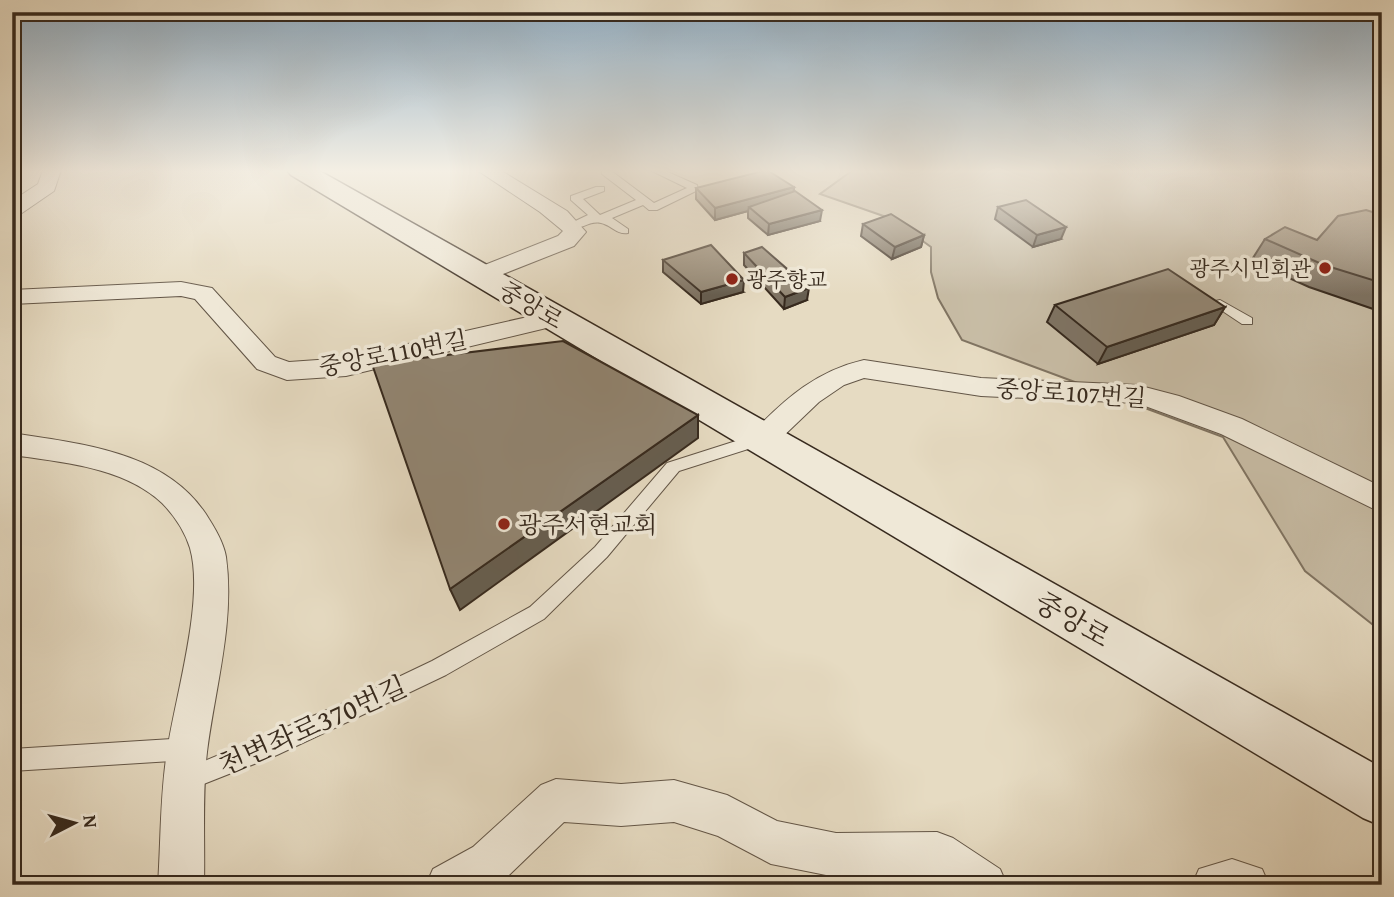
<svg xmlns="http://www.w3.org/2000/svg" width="1394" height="897" font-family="'Gentium Book Plus','Noto Serif KR',serif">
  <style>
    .green { fill: #c8bda6; stroke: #807462; stroke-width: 2 }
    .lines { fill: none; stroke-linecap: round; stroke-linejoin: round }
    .lane-casing { stroke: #635647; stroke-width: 2 }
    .street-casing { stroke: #635647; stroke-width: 2 }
    .secondary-casing { stroke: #372a1e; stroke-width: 3 }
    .lane { fill: #efe8d7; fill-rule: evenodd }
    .street { fill: #efe8d7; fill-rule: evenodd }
    .secondary { fill: #efe8d7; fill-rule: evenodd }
    .wall { fill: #7e7363; stroke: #372a1e; stroke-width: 2 }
    .shaded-wall { fill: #665e50; stroke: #372a1e; stroke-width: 2 }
    .building { fill: #928673; stroke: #372a1e; stroke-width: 2 }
    .poi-dot { fill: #8f2418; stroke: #efe8d7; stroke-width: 2.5 }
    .labels { text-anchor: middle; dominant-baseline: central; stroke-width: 7; stroke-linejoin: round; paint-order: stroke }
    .far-poi-label { font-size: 21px; fill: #372a1e; stroke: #efe8d7; text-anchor: end }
    .street-label { font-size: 24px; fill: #372a1e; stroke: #efe8d7 }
    .poi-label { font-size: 24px; fill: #372a1e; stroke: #efe8d7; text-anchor: start }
    .near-street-label { font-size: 28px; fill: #372a1e; stroke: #efe8d7 }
  </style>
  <rect width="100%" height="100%" fill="#e6dbc2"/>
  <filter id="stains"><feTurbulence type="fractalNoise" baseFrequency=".00286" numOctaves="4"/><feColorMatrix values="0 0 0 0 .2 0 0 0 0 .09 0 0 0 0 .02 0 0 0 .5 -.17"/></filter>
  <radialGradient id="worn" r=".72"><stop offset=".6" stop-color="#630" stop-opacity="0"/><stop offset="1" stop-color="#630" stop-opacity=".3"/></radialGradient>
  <path class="green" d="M853,170h529v462l-77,-61 -82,-134 -261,-97 -24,-42 -7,-26v-25l-39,-28 -72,-25z"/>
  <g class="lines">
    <g class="lane-casing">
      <g id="lane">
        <path d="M602,170h8l44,33 33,-15 -37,-18h13l34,15 1,5 -41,20h-8l-6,-5 -31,13 16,11v4c-11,2 -17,-8 -27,-10 -12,-3 -21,8 -34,6v-4l21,-10 -17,-15v-4l25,-9h8v4l-21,8 17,16 36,-15 -34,-26z"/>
        <path d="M1220,300l32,18v6h-10l-24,-16 -19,5 -7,-4 2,-3z"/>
        <path d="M761,433l8,6 -2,4 -88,28 -72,86 -63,62 -98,56 -88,42 -81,38 -91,36 -8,-3 -3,-8 3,-8 166,-69 88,-42 98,-54 65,-60 72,-84z"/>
        <path d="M188,738l8,3 3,8 -3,8 -8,3 -176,11v-22z"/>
      </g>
    </g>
    <g class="street-casing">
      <g id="street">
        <path d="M43,170h18l-7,21 -35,24 -7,2v-16l26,-17z"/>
        <path d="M477,170h23l67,41 19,21 -12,14 -86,34h-16l-4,-5 4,-5 86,-34 5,-5 -23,-19z"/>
        <path d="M181,282l31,6 63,69 14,5 57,-4 208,-47 9,3 4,5 -4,5 -217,52 -59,4 -30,-11 -62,-70 -14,-3 -169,8v-14z"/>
        <path d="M864,360l117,18 156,7 42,11 63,23 140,68v26l-161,-79 -84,-31 -156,-7 -117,-18 -20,7 -25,17 -45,43 -10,4 -10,-4 -5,-7 5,-7c33,-34 63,-60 110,-71z"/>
        <path d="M12,433c71,11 157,19 197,86 7,11 15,25 17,38 9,65 -11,131 -19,195 -5,44 -2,89 -3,133h-46c3,-44 2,-89 9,-133 8,-55 38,-152 23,-204 -5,-16 -16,-33 -28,-45 -38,-36 -101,-41 -150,-48z"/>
        <path d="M556,779l65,5 53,-4 53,15 50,26 59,12 101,-1 16,6 47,31 7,16h-63l-13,-9 -95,1 -65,-13 -53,-28 -44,-14 -53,4 -57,-4 -59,57 -11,6h-68l7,-16 40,-22 68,-62z"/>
        <path d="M1232,859l30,10 7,16h-77l7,-16z"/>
      </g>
    </g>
    <g class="secondary-casing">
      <path id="secondary" d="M287,170h31l1064,598v58l-19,-8 -1072,-643z"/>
    </g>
    <use href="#lane" class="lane"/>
    <use href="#street" class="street"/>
    <use href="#secondary" class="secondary"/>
  </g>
  <g class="wall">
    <path d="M794,187v4l26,30 -52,14 -20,-17v-7l-33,9 -19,-21v-11z"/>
    <path d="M998,207l63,32 -28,8 -38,-28z"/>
    <path d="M1382,215v97l-73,-25 -58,-26 14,-22 52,1z"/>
    <path d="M863,224l61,11 -3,12 -29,12 -31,-23z"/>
    <path d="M744,253l63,47 -23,9 -40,-44z"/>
    <path d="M663,260l80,32 -42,12 -38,-32z"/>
    <path d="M1055,305l170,2 -11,18 -116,39 -51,-42z"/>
  </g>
  <g class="shaded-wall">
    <path d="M794,187l-1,12 -44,8 -1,4 -33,9v-12z"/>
    <path d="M822,210l-2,11 -52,14 1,-11z"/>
    <path d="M1066,227l-5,12 -28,8 4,-12z"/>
    <path d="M924,235l-3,12 -29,12 3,-12z"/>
    <path d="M744,280l-1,12 -42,12v-12z"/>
    <path d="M809,288l-2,12 -23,9 1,-12z"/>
    <path d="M1225,307l-11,18 -116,39 9,-17z"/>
    <path d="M698,415v23l-238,172 -10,-21z"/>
  </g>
  <g class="building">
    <path d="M767,170l27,17 -79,21 -19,-20z"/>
    <path d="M795,191l27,19 -53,14 -20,-17z"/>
    <path d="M1026,200l40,27 -29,8 -39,-28z"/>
    <path d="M1366,210l16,5v68l-58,-18 -59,-26 20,-12 32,13 21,-24z"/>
    <path d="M891,214l33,21 -29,12 -32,-23z"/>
    <path d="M711,245l33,35 -43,12 -38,-32z"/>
    <path d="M762,247l47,41 -24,9 -41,-44z"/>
    <path d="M1168,269l57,38 -118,40 -52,-42z"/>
    <path d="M563,341l135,74 -248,174 -78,-225z"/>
  </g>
  <linearGradient id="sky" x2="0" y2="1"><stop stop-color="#8facc2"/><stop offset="0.58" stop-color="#f4efe4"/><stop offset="1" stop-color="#f4efe4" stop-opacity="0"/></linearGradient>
  <rect width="1394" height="295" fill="url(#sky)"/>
  <g class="poi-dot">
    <circle cx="1325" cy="268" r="7"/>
    <circle cx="732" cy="279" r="7"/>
    <circle cx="504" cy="524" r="7"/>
  </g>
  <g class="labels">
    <g class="far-poi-label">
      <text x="1311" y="268">광주시민회관</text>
      <text x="746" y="279" text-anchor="start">광주향교</text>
    </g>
    <g class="street-label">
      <text transform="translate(531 305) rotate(30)">중앙로</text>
      <text transform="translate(393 353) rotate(-11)">중앙로110번길</text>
      <text transform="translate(1071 393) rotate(4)">중앙로107번길</text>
    </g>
    <g class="poi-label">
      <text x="518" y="524">광주서현교회</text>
    </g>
    <g class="near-street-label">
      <text transform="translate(1073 619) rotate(30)">중앙로</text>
      <text transform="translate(312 725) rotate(-24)">천변좌로370번길</text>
    </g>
  </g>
  <rect width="1394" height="897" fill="none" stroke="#e6dbc2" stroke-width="42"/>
  <rect x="14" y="14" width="1366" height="869" fill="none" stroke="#372a1e" stroke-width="3.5"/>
  <rect x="21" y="21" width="1352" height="855" fill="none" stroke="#372a1e" stroke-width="2"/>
  <g transform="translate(74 823) rotate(84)" stroke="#efe8d7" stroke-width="5" paint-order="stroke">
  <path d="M0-5L12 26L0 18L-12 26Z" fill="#372a1e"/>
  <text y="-10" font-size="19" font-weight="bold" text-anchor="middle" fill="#372a1e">N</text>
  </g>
  <rect width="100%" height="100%" filter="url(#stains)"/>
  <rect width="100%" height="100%" fill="url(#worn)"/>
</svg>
